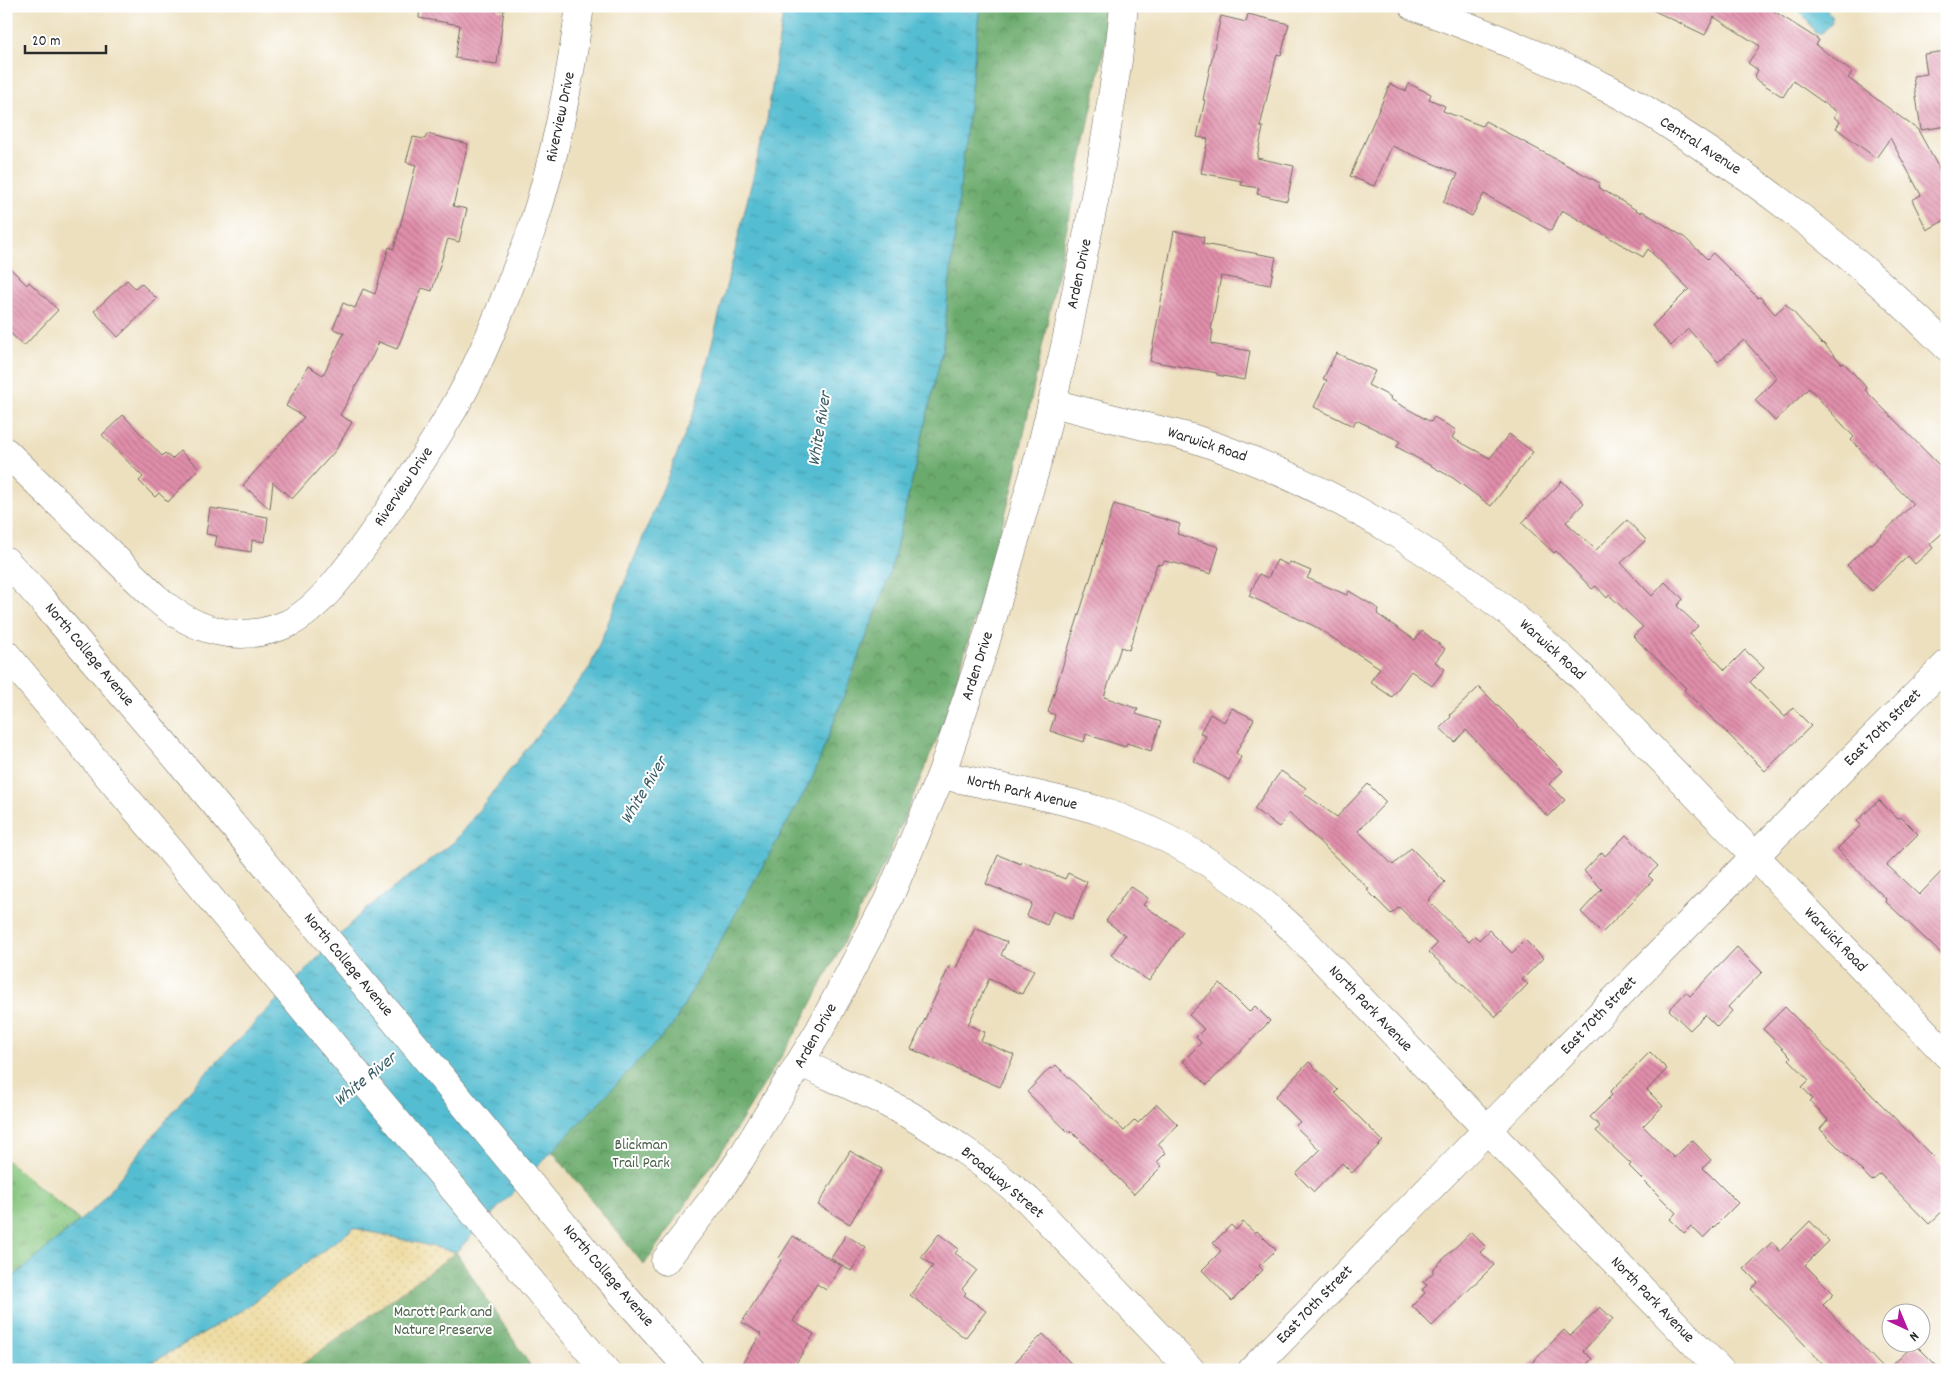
<svg xmlns="http://www.w3.org/2000/svg" width="1953" height="1376" font-family="Dekko,sans-serif">
  <style>
    .grass { fill: url(#grass-tufts); stroke: #587854 }
    .forest { fill: url(#forest-crowns); stroke: #4b6a4c }
    .sand { fill: url(#sand-dots); stroke: #8c8264 }
    .water { fill: url(#water-ripples); stroke: #40747e }
    .building { fill: url(#building-back-hatch) }
    .lines { fill: none; stroke-linecap: round; stroke-linejoin: round }
    .minor-casing { stroke: #6f6a5f; stroke-width: 29 }
    .major-casing { stroke: #6f6a5f; stroke-width: 29 }
    .minor { stroke: #fff; stroke-width: 28 }
    .major { stroke: #fff; stroke-width: 28 }
    .labels { text-anchor: middle; dominant-baseline: central; stroke-width: 4; stroke-linejoin: round; paint-order: stroke }
    .street-label { font-size: 16px; fill: #2b2b2b; stroke: #fff }
    .park-label { font-size: 16px; fill: #4a6147; stroke: #fff }
    .water-label { font-size: 18px; font-style: italic; fill: #395e65; stroke: #fff }
  </style>
  <defs>
    <pattern id="grass-tufts" width="24" height="20" patternUnits="userSpaceOnUse" patternTransform="scale(1.25)"><rect width="24" height="20" fill="#84c47c"/><path d="M3 7l-1-3M5 7V3M7 7l1-3M15 17l-1-3M17 17v-4M19 17l1-3" fill="none" stroke="#6c9f66"/></pattern>
    <pattern id="forest-crowns" width="20" height="18" patternUnits="userSpaceOnUse" patternTransform="scale(1.25)"><rect width="20" height="18" fill="#6baa6c"/><path d="M2 6a3 3 0 1 1 6 0M12 15a3 3 0 1 1 6 0" fill="none" stroke="#588b59"/></pattern>
    <pattern id="sand-dots" width="8" height="8" patternUnits="userSpaceOnUse" patternTransform="scale(1.25)"><rect width="8" height="8" fill="#eeda9e"/><path d="M2 2h.1M6 6h.1" fill="none" stroke="#cb8" stroke-width="1.8" stroke-linecap="round"/></pattern>
    <pattern id="water-ripples" width="26" height="14" patternUnits="userSpaceOnUse" patternTransform="scale(1.25)"><rect width="26" height="14" fill="#54bdd1"/><path d="M2 4q2-2 4 0t4 0M15 11q2-2 4 0t4 0" fill="none" stroke="#469aaa"/></pattern>
    <pattern id="building-back-hatch" width="6" height="6" patternUnits="userSpaceOnUse" patternTransform="scale(1.25)"><rect width="6" height="6" fill="#e18fab"/><path d="M-1 5l2 2M0 0l6 6M5-1l2 2" fill="none" stroke="#b7758b"/></pattern>
  </defs>
  <rect width="100%" height="100%" fill="#fff"/>
  <filter id="ink" filterUnits="userSpaceOnUse"><feTurbulence type="fractalNoise" baseFrequency=".02" numOctaves="2"/><feDisplacementMap in="SourceGraphic" scale="10" xChannelSelector="R" yChannelSelector="G"/><feConvolveMatrix kernelMatrix="1 2 1 2 8 2 1 2 1" color-interpolation-filters="sRGB"/></filter>
  <filter id="wash" filterUnits="userSpaceOnUse"><feTurbulence type="fractalNoise" baseFrequency=".0096" numOctaves="4" result="noise"/><feDisplacementMap in="SourceGraphic" scale="20" xChannelSelector="R" yChannelSelector="G"/><feGaussianBlur stdDeviation="1.12" result="paint"/><feColorMatrix in="noise" values="0 0 0 0 0 0 0 0 0 0 0 0 0 0 0 0 0 1.4 0 .05"/><feComposite in="paint" operator="in"/></filter>
  <g filter="url(#wash)">
    <rect width="100%" height="100%" fill="#ede0bf"/>
    <path class="grass" d="M6,1160l74,61 -74,62z"/>
    <g class="forest">
      <path d="M980,6h131l-1,15 -98,470 -66,226 -56,135 -90,174 -68,110 -88,129 -92,-114 120,-125 140,-247 77,-201 53,-226z"/>
      <path d="M456,1252l77,118h-239z"/>
    </g>
    <path class="sand" d="M354,1228l102,24 -162,118h-154l102,-60z"/>
    <g class="water">
      <path d="M784,6h196l-38,346 -53,226 -77,201 -140,247 -216,226 -102,-24 -112,82 -102,60h-134v-87l91,-77 94,-117 170,-176 93,-71 136,-175 107,-262 70,-285z"/>
      <path d="M1795,6h28l8,9 1,8 -10,10h-7l-7,-12z"/>
    </g>
    <g id="blocks">
      <g class="building">
        <path d="M420,6h78v4h6l-7,54 -42,-6 5,-33 -41,-7z"/>
        <path d="M1644,6h122l53,34 -3,5 36,27 -4,6 70,52 29,53v36l-20,11 -15,-30 9,-5 -31,-57 -14,20 -40,-30 4,-6 -6,-5 3,-5 -44,-31 -10,16 -29,-19 4,-8 -10,-7 12,-17 -46,-29 -9,18z"/>
        <path d="M1248,14l41,10 -8,31 -4,-1 -17,73h3l-6,31 37,8 -7,35 -30,-7 2,-6 -18,-3 1,-4 -41,-8 7,-34 -11,-2 8,-37h-2l18,-84 25,6z"/>
        <path d="M1947,51v75l-26,4 -8,-54 14,-2 -3,-20z"/>
        <path d="M1390,84l16,7 3,-7 22,10 -2,5 16,7 -2,5 39,15 3,-5 115,62 -2,4 43,26 1,-2 42,26 23,22 6,-6 45,45 2,-1 15,17 11,-10 36,40 1,-1 19,21 2,-1 23,25 -2,2 82,83v56l-17,15 3,4 -18,16 -7,-8 -36,35 -25,-26 23,-22 2,1 41,-40 -62,-64 3,-3 -45,-49 -34,33 -20,-21 22,-22 -33,-38 -26,22 -30,-33 -17,17 -19,-20 37,-37 -41,-40 -5,8 -81,-47 -11,21 -67,-37 -12,22 -29,-14 15,-28 -66,-28 -18,40 -24,-10z"/>
        <path d="M427,134l41,10 -15,62 14,3 -8,33 -11,-3 -16,52 -10,-3 -25,61 -18,-7 -6,13 -33,60 12,7 -16,28 -44,49 -19,-17 -3,27 -27,-24 61,-68 -18,-11 22,-40 15,9 21,-42 -11,-4 10,-26 12,5 8,-19 12,5 14,-47 5,2 22,-84 -10,-3 7,-25 12,2z"/>
        <path d="M1174,231l30,6 -1,7 73,13 -6,28 -49,-9 -10,54h2l-2,14 39,7 -5,29 -28,-5v-2l-67,-12z"/>
        <path d="M6,264l21,21 2,-3 29,28 -34,36 -18,-17z"/>
        <path d="M127,280l8,8 6,-5 16,16 -39,38 -24,-26z"/>
        <path d="M1336,353l39,18 -7,14 23,12 -1,2 41,23 3,-5 22,13 -4,8 38,20 19,-24 24,18 -42,54 -38,-28 -56,-31 3,-6 -44,-21 -3,6 -39,-19 13,-27 -4,-1z"/>
        <path d="M123,415l39,41 3,-3 7,6 8,-8 19,17 -31,34 -9,-9 -4,4 -16,-16 4,-4 -41,-42z"/>
        <path d="M1562,481l22,22 -18,19 30,28 31,-30 19,20 -25,23 31,33 13,-14 18,17 -6,7 21,20 -8,8 35,36 20,-20 19,18 -14,14 35,35 8,-9 18,18 -46,45 -81,-81 2,-2 -53,-52 10,-9 -34,-32 -2,3 -11,-12 -4,3 -36,-38 -2,2 -32,-30z"/>
        <path d="M1114,504l66,20 -3,10 42,13 -8,27 -36,-11 -11,-2 -2,4 -5,-1 -28,86 -8,-3 -17,50 34,12 -2,5 25,8 -10,29 -24,-8 -2,4 -39,-13 -2,8 -34,-11 5,-16 -7,-3z"/>
        <path d="M210,508l58,9 -3,25 -13,-2 -1,12 -36,-6 2,-10 -11,-2z"/>
        <path d="M1277,560l11,5 2,-3 21,9 -4,7 40,17 2,-4 30,18 -2,5 38,26 7,-9 23,18 -10,13 10,7 -13,17 -21,-15 -19,26 -22,-15 10,-14 -66,-42 -65,-30 10,-22 9,4z"/>
        <path d="M1479,687l84,84 -14,13 16,16 -17,17 -82,-87 -11,12 -15,-14 11,-11 -1,-2z"/>
        <path d="M1232,708l22,11 -18,34 5,4 -12,23 -35,-19 12,-25 -6,-3 10,-19 14,8z"/>
        <path d="M1281,771l25,17 -3,5 34,24 31,-33 18,18 -28,29 35,34 18,-17 34,34 -17,18 41,42 6,-6 4,4 10,-10 23,23 13,-13 18,18 -21,22 6,4 -32,33 -67,-65 8,-8 -38,-37 -8,7 -24,-24 2,-1 -80,-76 -10,14 -25,-18z"/>
        <path d="M1879,800l19,19 3,-2 17,17 -31,31 32,30 28,-29v93l-62,-58 1,-2 -49,-50 24,-24 -4,-4z"/>
        <path d="M1626,835l32,31 -10,10 5,4 -51,53 -21,-21 21,-23 -18,-18 18,-19 3,4z"/>
        <path d="M998,855l23,9 1,-3 43,18 3,-6 19,9 -15,37 -19,-8 -6,14 -20,-9 5,-13 -46,-19z"/>
        <path d="M1130,886l18,12 -5,7 40,27 -34,49 -38,-26 14,-20 -19,-14z"/>
        <path d="M975,928l32,14 -6,13 33,15 -12,24 -33,-15 -21,46 17,7 -4,9 33,14 -14,32 -89,-38 39,-84 6,3z"/>
        <path d="M1737,947l25,25 -34,35 4,4 -15,16 -12,-12 -15,15 -21,-20 17,-18 4,4z"/>
        <path d="M1220,983l29,29 6,-6 15,15 -63,64 -24,-24 18,-18 -5,-6 8,-8 -15,-14z"/>
        <path d="M1785,1007l162,164v36l-18,17 -49,-50 -8,7 -52,-52 8,-9 -18,-19 3,-2 -11,-12 7,-7 -20,-21 2,-2 -28,-28z"/>
        <path d="M1650,1052l17,17 -20,21 16,16 -20,20 31,32 18,-18 19,20 -8,8 35,35 -35,35 -12,-12 -7,7 -14,-14 6,-6 -47,-47 2,-2 -35,-33 4,-5 -10,-9 22,-22 -2,-3z"/>
        <path d="M1309,1062l29,28 -3,3 48,48 -31,32 -10,-10 -28,29 -18,-18 24,-24 -25,-24 5,-4 -25,-25z"/>
        <path d="M1056,1065l68,66 11,-11 3,3 19,-19 21,21 -20,19 8,9 -9,9 5,4 -28,28 -63,-63 -2,2 -42,-41 23,-24 2,1z"/>
        <path d="M850,1151l32,18 -32,55 -32,-19z"/>
        <path d="M1810,1221l19,20 -24,24 29,29 -11,11 62,65h-56l-78,-81 7,-6 -14,-14 28,-27 8,9z"/>
        <path d="M1243,1222l12,11 2,-2 19,19 -17,16 4,4 -31,31 -30,-31 19,-19 -8,-8 18,-18 5,5z"/>
        <path d="M1471,1232l15,15 -6,5 14,13 -62,61 -20,-20 13,-13 -3,-3 5,-5 -4,-3 11,-10 -2,-2z"/>
        <path d="M939,1234l20,15 -4,4 22,17 -15,19 4,4 -2,2 22,16 -21,27 -55,-43 23,-29 -12,-9z"/>
        <path d="M846,1235l20,13 -15,23 -20,-13z"/>
        <path d="M793,1236l48,30 -15,24 -9,-6 -24,37 21,13 -22,36h-54l23,-36 -19,-12 39,-62 -2,-2z"/>
        <path d="M1600,1307l13,12 -30,32 9,8 -11,11h-56l39,-40 6,6z"/>
        <path d="M1043,1334l34,36h-70z"/>
        <path d="M1915,1344l26,26h-54z"/>
      </g>
    </g>
  </g>
  <g filter="url(#ink)">
    <use href="#blocks" fill-opacity="0" stroke="#6f6a5f" stroke-width="1"/>
    <g class="lines">
      <g class="minor-casing">
        <g id="minor">
          <path d="M1413,6c68,24 134,52 198,84 28,14 55,33 81,50 93,60 177,129 255,207"/>
          <path d="M1052,403c31,8 63,16 95,24 16,4 32,7 48,12 146,49 278,133 389,240l363,376"/>
          <path d="M6,452l149,145c38,34 83,48 132,27 34,-15 68,-66 89,-95 28,-40 54,-80 78,-121 25,-42 43,-90 61,-135 6,-16 13,-31 18,-48 23,-71 37,-144 47,-219"/>
          <path d="M941,775c52,11 107,20 159,36 73,23 136,65 192,117l428,442"/>
          <path d="M801,1063c34,16 70,31 103,49 45,25 85,56 124,88l163,170"/>
          <path d="M665,1261l54,-70 21,-31 79,-129 69,-131 53,-125 42,-124 57,-198 12,-50 14,-61 34,-171 18,-111 6,-54"/>
          <path d="M1252,1370l503,-514 192,-192"/>
        </g>
      </g>
      <g class="major-casing">
        <g id="major">
          <path d="M6,561l36,39 149,175 416,502 83,93"/>
          <path d="M6,654l599,716"/>
        </g>
      </g>
      <use href="#minor" class="minor"/>
      <use href="#major" class="major"/>
    </g>
  </g>
  <g class="labels">
    <g class="street-label">
      <text transform="translate(561 117) rotate(-78)">Riverview Drive</text>
      <text transform="translate(1700 146) rotate(33)">Central Avenue</text>
      <text transform="translate(1080 274) rotate(-78)">Arden Drive</text>
      <text transform="translate(1207 445) rotate(18)">Warwick Road</text>
      <text transform="translate(404 487) rotate(-56)">Riverview Drive</text>
      <text transform="translate(1552 650) rotate(42)">Warwick Road</text>
      <text transform="translate(89 655) rotate(50)">North College Avenue</text>
      <text transform="translate(978 666) rotate(-72)">Arden Drive</text>
      <text transform="translate(1883 728) rotate(-45)">East 70th Street</text>
      <text transform="translate(1022 793) rotate(13)">North Park Avenue</text>
      <text transform="translate(1835 940) rotate(46)">Warwick Road</text>
      <text transform="translate(348 965) rotate(50)">North College Avenue</text>
      <text transform="translate(1370 1009) rotate(46)">North Park Avenue</text>
      <text transform="translate(1599 1016) rotate(-46)">East 70th Street</text>
      <text transform="translate(816 1036) rotate(-61)">Arden Drive</text>
      <text transform="translate(1002 1183) rotate(40)">Broadway Street</text>
      <text transform="translate(608 1276) rotate(49)">North College Avenue</text>
      <text transform="translate(1652 1300) rotate(46)">North Park Avenue</text>
      <text transform="translate(1315 1305) rotate(-46)">East 70th Street</text>
    </g>
    <g class="park-label">
      <text x="641" y="1145">Blickman<tspan x="641" dy="18">Trail Park</tspan></text>
      <text x="443" y="1312">Marott Park and<tspan x="443" dy="18">Nature Preserve</tspan></text>
    </g>
    <g class="water-label">
      <text transform="translate(821 429) rotate(-81)">White River</text>
      <text transform="translate(645 791) rotate(-59)">White River</text>
      <text transform="translate(366 1080) rotate(-39)">White River</text>
    </g>
  </g>
  <rect width="1953" height="1376" fill="none" stroke="#fff" stroke-width="25"/>
  <g transform="translate(1906 1328) rotate(136)"><circle r="24" fill="#ffffff" stroke="#aaaaaa"/>
  <path d="M0-4L9 19L0 12L-9 19Z" fill="#b5179e"/>
  <text y="-8" font-size="14" font-weight="bold" text-anchor="middle" fill="#2b2b2b">N</text>
  </g>
  <path d="M25 45v8h81v-8" fill="none" stroke="#2b2b2b" stroke-width="2.5"/>
  <text x="32" y="45" font-size="15" fill="#2b2b2b" stroke="#ffffff" stroke-width="4" paint-order="stroke">20 m</text>
</svg>
